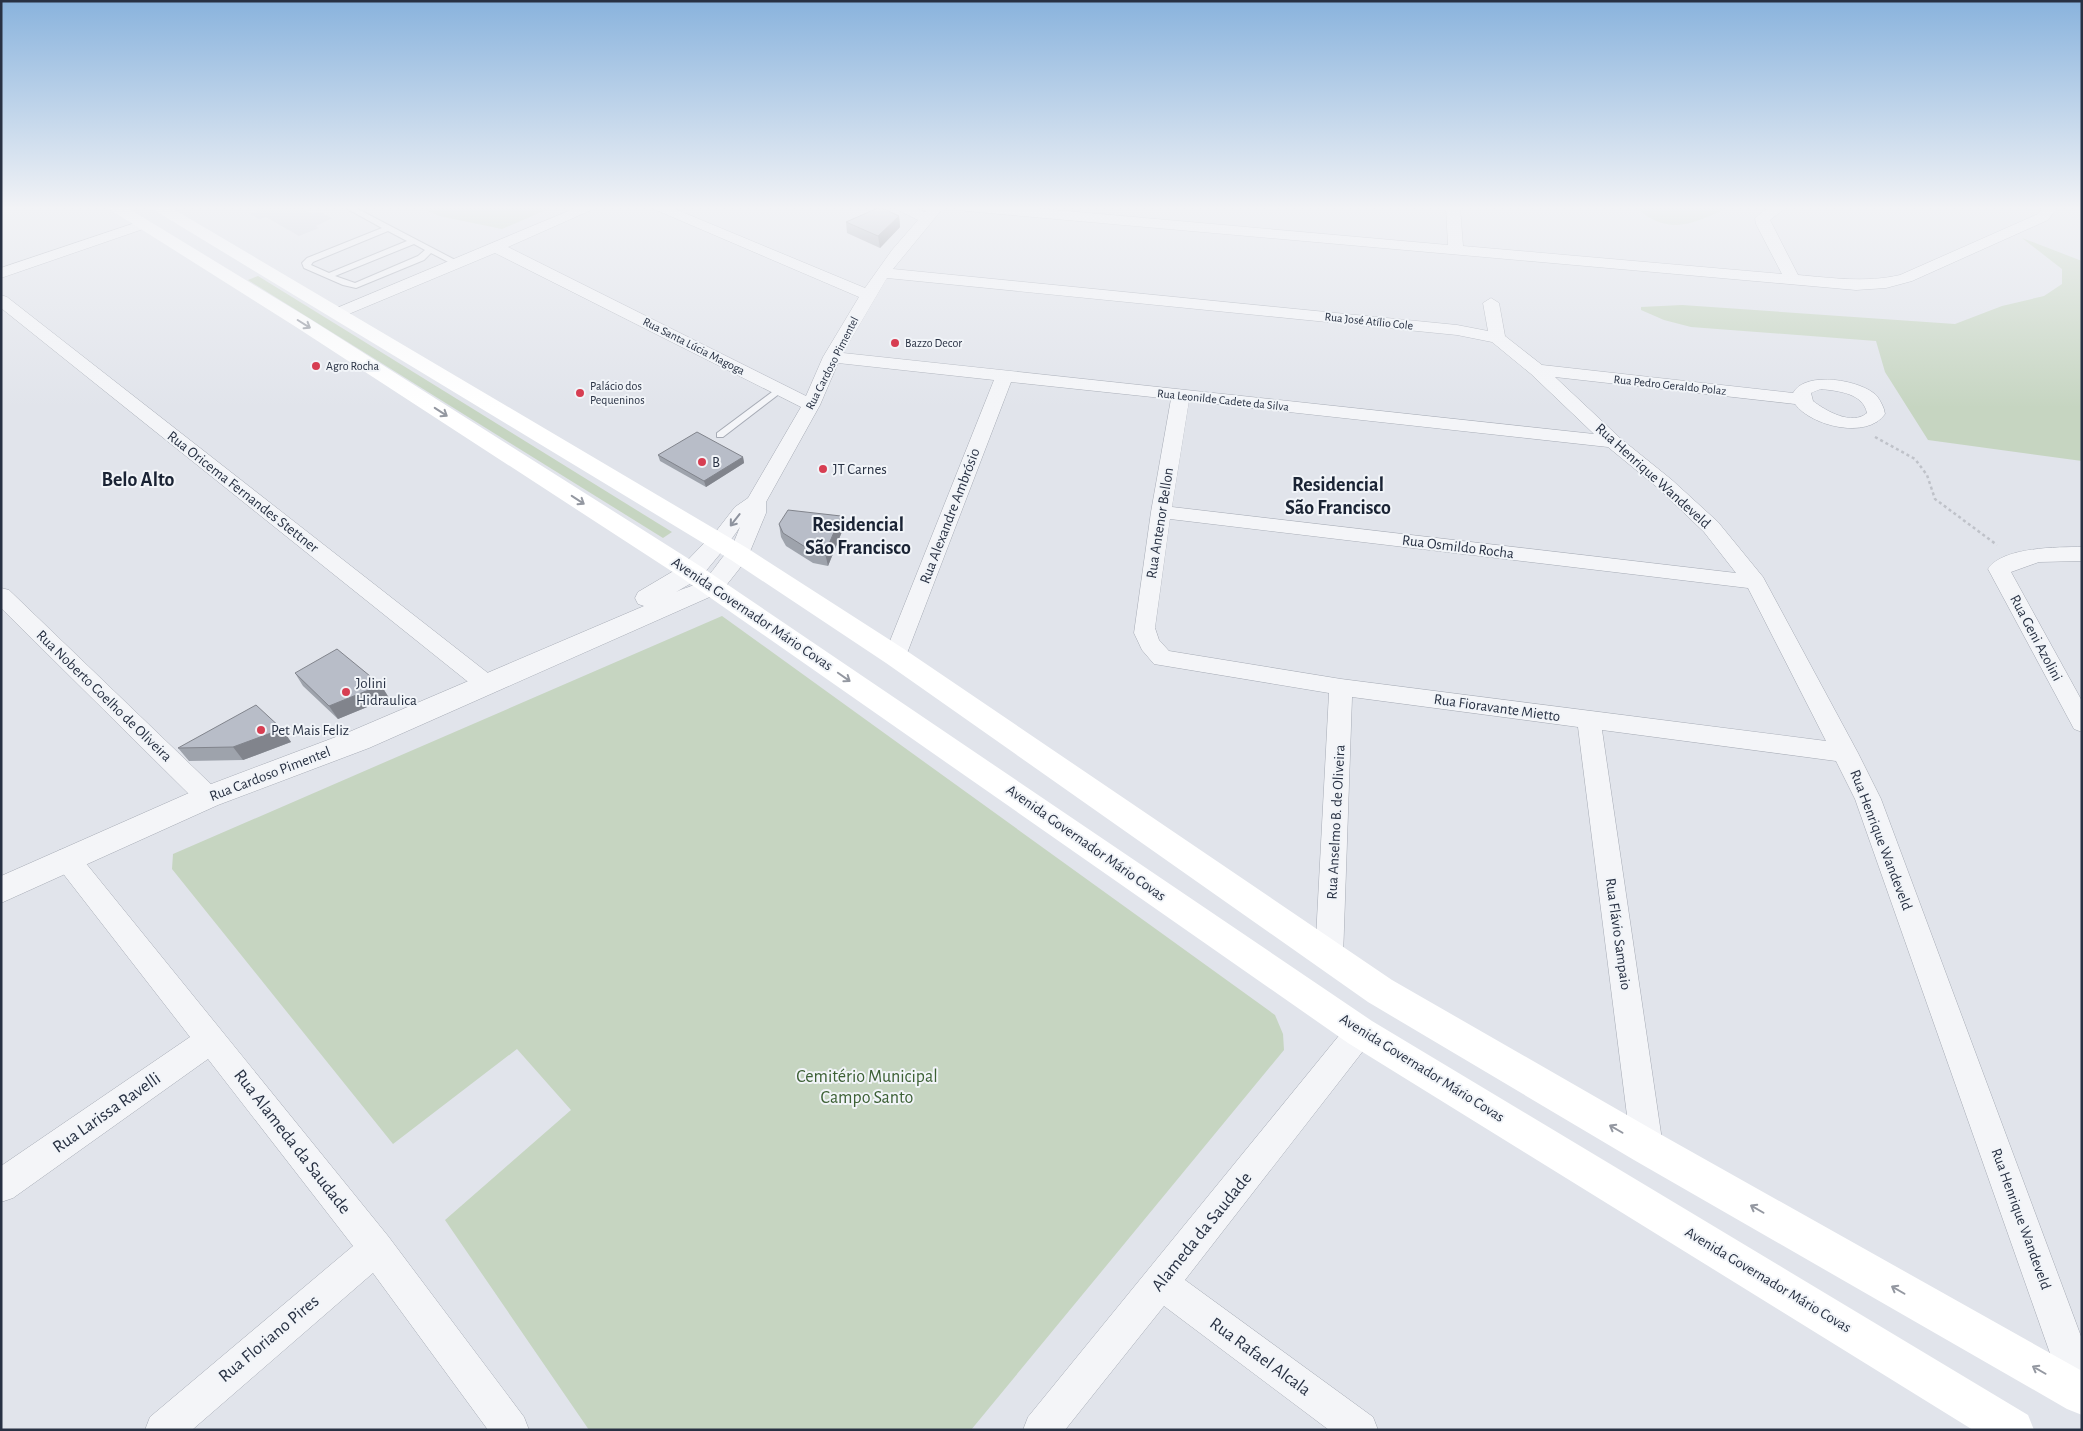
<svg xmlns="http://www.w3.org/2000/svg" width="2083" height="1431" font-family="'Alegreya Sans',sans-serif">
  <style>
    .built { fill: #cfd3dd }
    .green { fill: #c6d5c1 }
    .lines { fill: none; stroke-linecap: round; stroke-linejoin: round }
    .service-casing { stroke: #a6abb5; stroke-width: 2 }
    .minor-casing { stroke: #a6abb5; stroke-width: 1 }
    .tertiary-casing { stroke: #a6abb5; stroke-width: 1 }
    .path { stroke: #bfc2c9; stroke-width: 2.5; stroke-dasharray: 3 3; stroke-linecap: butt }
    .service { fill: #f4f5f8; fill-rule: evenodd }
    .minor { fill: #f4f5f8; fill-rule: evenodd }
    .tertiary { fill: #f4f5f8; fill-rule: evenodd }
    .secondary { fill: #fff; fill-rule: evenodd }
    .wall { fill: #9ea3ac }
    .shaded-wall { fill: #81848c }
    .building { fill: #b8bdc8; stroke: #81848c }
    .oneway { stroke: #9498a1 }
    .oneway2 { stroke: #8e939e }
    .poi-dot { fill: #d73e52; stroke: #f1f4f8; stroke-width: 2 }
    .labels { text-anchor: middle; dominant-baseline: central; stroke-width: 4; stroke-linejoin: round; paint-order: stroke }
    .far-street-label { font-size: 12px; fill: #283143; stroke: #f1f4f8 }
    .far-poi-label { font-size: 12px; fill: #283143; stroke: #f1f4f8; text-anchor: start }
    .poi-label { font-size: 15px; fill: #283143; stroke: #f1f4f8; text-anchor: start }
    .street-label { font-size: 15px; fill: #283143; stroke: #f1f4f8 }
    .near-park-label { font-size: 18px; fill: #3c6034; stroke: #f1f4f8 }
    .near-street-label { font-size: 18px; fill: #283143; stroke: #f1f4f8 }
    .district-label { font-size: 20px; font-weight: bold; fill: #1a2334; stroke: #f1f4f8 }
  </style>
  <rect width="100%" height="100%" fill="#e1e4eb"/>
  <path class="built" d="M250,207h55l-2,2 9,5 8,-2 12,6 -16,8 3,2 -20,8 -33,-19 -7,2 -9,-5 7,-3z"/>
  <g class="green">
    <path d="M420,207h133l-51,22 -63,-13z"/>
    <path d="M1642,207h88c-34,15 -59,30 -91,3z"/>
    <path d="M2022,238l60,23v200l-154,-21 -43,-68 -9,-31 -185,-14 -27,-7 -23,-10v-3l41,-2 273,19 47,-18 42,-10 18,-12v-15z"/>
    <path d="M258,276l414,256 -9,6 -415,-258z"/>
    <path d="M722,616l553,399 8,19 1,16 -313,380h-382l-144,-210 126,-110 -54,-61 -124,95 -221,-275 1,-15z"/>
  </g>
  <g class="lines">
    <g class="service-casing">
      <g id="service">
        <path d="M344,207h10l107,56 -7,2 -23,-12 -7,7 -68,28 -13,-3 -39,-17 -2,-5 5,-5 75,-30zM388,231l19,10 -78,32 -18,-8 2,-3zM414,244l11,6 -7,6 -63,27 -20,-7z"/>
        <path d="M780,386l3,1v4l-60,46h-6v-4z"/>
      </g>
    </g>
    <g class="minor-casing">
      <g id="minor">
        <path d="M578,207h20l-90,40 298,149 17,-39 36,-60 -210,-90h21l195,81 27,-38 26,-30 -26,-13h21l12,5 4,-5h15l-51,62 564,56 31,6 -5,-28 8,-5 8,5 6,33 37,29 251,28c12,-23 69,-13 84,3 4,6 7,11 8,18 -18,26 -74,12 -90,-10l-240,-27 65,61 52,42 46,42 45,55 95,176 23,46 201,540v72l-13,-5 -5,-13 -209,-594 -19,-38 -234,-31 61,417 -5,11 -11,5 -11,-5 -5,-11 -53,-420 -226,-30 -9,260 -4,9 -10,3 -10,-3 -4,-9 14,-264 -175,-29 -12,-14 -8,-17 17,-121 20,-113 -160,-17 -105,274 -3,6 -8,2 -8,-2 -3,-6 110,-276 -156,-17 -18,42 -54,97v11l-17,41 -3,5 -7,2 -7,-2 -3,-5 11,-27c-9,12 -14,25 -30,21l-3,-5 28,-36 13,-9 53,-91 -306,-154 -151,63 -6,2 -8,-5 2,-3zM887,278l570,57 35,7 39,32 63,60 -751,-81zM1821,389c17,2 42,4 46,24 -15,13 -41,-2 -54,-12l-2,-8zM1189,401l419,46 50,41 46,44 32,41 -564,-66zM1170,519l578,69 78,153 -485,-62 -172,-28 -10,-11 -4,-12z"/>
        <path d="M959,207h62l427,38 -2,-38h14l3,39 319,28 -26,-50 -1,-6 14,-11h18l-17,13 28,55c35,3 68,8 102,0l138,-61 5,-7h15l-10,13 -136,61 -26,7 -30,2 -890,-79z"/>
        <path d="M144,220l7,4 -2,3 -148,51v-10z"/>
        <path d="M1,295l6,2 486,380 4,6 -4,6 -8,2 -8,-2 -476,-381z"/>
        <path d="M2082,547v14l-43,1 -28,10 71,129v31l-8,-3 -86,-160c14,-22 70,-22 94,-22z"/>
        <path d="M1,588l8,2 208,200 4,7 -4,7 -9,3 -9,-3 -198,-196z"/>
        <path d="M67,848l9,3 312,385 136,181 5,13h-41l-115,-157 -181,157h-47l5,-13 203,-171 -145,-187 -195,139 -12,4v-36l189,-129 -132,-170 -4,-8 4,-8z"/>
        <path d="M1360,1018l10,4 5,10 -5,10 -185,238 188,137 5,13h-49l-165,-124 -99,124h-42l5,-13 322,-395z"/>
      </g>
    </g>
    <g class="tertiary-casing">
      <path id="tertiary" d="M717,535l8,3 4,5 -4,5 -25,30 -24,14c8,-4 18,-6 26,-11 17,-11 21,-39 45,-33l4,6 -30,38 -352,156 -151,57 -217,98v-27l197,-87 151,-57 295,-126 -6,-2 -3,-6 3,-6 44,-26 27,-28z"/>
    </g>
    <path class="path" d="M1875,437l40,22 12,16 8,24 62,46"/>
    <use href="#service" class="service"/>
    <use href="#minor" class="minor"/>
    <use href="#tertiary" class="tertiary"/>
    <g class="secondary">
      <path d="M106,207h20l184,112 390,247 672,455 656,394 6,15h-61l-625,-387 -666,-465 -386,-251z"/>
      <path d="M149,207h21l577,341 157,101 488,331 268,154 422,237v44l-15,-6 -433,-249 -266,-158 -482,-339 -155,-103z"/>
    </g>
  </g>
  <g class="wall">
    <path d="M899,216l1,11 -20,21 -33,-15 -1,-11z"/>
    <path d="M658,455l85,2 1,6 -38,24 -46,-26z"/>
    <path d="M779,524l64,5 -15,37 -15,-3 -27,-17 -5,-9z"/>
    <path d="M295,673l86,12 8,13 -51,21 -35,-33z"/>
    <path d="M282,729l9,13 -48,18 -54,1 -11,-13z"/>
  </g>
  <g class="shaded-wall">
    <path d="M899,216l1,11 -20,21 -2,-12z"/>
    <path d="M743,457l1,6 -38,24 -2,-6z"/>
    <path d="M841,516l2,13 -15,37 -3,-13z"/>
    <path d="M381,685l8,13 -51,21 -9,-13z"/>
    <path d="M282,729l9,13 -48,18 -10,-13z"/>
  </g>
  <g class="building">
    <path d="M878,208h4l17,8 -21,20 -32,-14z"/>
    <path d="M697,432l46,25 -39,24 -46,-26z"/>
    <path d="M788,510l53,6 -16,37 -15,-3 -27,-17 -4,-9z"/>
    <path d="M337,649l44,36 -52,21 -34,-33z"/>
    <path d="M256,705l26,24 -49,18 -55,1z"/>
  </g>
  <defs><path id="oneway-shaft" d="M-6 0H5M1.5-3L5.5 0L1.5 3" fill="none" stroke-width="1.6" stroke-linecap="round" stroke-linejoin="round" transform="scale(1.25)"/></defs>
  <g class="oneway">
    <use href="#oneway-shaft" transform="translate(304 324) rotate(32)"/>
    <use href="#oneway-shaft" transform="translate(441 412) rotate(33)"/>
    <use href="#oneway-shaft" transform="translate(578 500) rotate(33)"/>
    <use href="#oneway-shaft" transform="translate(844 677) rotate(35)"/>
    <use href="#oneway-shaft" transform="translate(1616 1129) rotate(-150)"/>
    <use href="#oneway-shaft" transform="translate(1757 1209) rotate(-150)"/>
    <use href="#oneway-shaft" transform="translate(1898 1290) rotate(-150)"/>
    <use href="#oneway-shaft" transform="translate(2039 1370) rotate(-150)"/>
  </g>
  <use class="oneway2" href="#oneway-shaft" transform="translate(735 520) rotate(128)"/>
  <linearGradient id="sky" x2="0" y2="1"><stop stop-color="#89b3dd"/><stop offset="0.51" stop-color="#f2f3f6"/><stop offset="1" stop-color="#f2f3f6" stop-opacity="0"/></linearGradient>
  <rect width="2083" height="408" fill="url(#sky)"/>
  <g class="poi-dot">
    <circle cx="895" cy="343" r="5"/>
    <circle cx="316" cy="366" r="5"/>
    <circle cx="580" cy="393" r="5"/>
    <circle cx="702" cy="462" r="5"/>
    <circle cx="823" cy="469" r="5"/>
    <circle cx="346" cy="692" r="5"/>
    <circle cx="261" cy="730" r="5"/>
  </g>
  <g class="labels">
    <g class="far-street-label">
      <text transform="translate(1369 321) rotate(6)">Rua José Atílio Cole</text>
      <text transform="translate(694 346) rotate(27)">Rua Santa Lúcia Magoga</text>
      <text transform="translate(832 363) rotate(-63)">Rua Cardoso Pimentel</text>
      <text transform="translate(1670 385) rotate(6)">Rua Pedro Geraldo Polaz</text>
      <text transform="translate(1223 400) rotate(6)">Rua Leonilde Cadete da Silva</text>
    </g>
    <g class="far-poi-label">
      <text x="905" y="343">Bazzo Decor</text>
      <text x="326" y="366">Agro Rocha</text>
      <text x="590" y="386">Palácio dos<tspan x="590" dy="14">Pequeninos</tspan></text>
    </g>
    <g class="poi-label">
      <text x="712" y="462">B</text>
      <text x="833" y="469">JT Carnes</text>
      <text x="356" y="683">Jolini<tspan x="356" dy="17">Hidraulica</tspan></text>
      <text x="271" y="730">Pet Mais Feliz</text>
    </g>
    <g class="street-label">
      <text transform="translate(1653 476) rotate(42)">Rua Henrique Wandeveld</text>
      <text transform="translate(243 492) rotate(38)">Rua Oricema Fernandes Stettner</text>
      <text transform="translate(950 516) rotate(-69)">Rua Alexandre Ambrósio</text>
      <text transform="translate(1160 523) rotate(-81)">Rua Antenor Bellon</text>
      <text transform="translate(1458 547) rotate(7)">Rua Osmildo Rocha</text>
      <text transform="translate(752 614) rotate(34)">Avenida Governador Mário Covas</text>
      <text transform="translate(2036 638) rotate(62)">Rua Geni Azolini</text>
      <text transform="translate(104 696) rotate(44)">Rua Noberto Coelho de Oliveira</text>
      <text transform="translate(1497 708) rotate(8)">Rua Fioravante Mietto</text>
      <text transform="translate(270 774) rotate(-21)">Rua Cardoso Pimentel</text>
      <text transform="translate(1336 822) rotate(-87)">Rua Anselmo B. de Oliveira</text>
      <text transform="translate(1881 840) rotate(69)">Rua Henrique Wandeveld</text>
      <text transform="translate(1086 843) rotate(35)">Avenida Governador Mário Covas</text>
      <text transform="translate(1618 934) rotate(82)">Rua Flávio Sampaio</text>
      <text transform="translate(1422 1068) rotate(32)">Avenida Governador Mário Covas</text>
      <text transform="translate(2021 1219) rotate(70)">Rua Henrique Wandeveld</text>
      <text transform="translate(1768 1280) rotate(31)">Avenida Governador Mário Covas</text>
    </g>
    <g class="near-park-label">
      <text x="867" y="1077">Cemitério Municipal<tspan x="867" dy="21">Campo Santo</tspan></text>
    </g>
    <g class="near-street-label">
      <text transform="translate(107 1113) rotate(-35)">Rua Larissa Ravelli</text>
      <text transform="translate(292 1142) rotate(52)">Rua Alameda da Saudade</text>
      <text transform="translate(1202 1232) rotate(-51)">Alameda da Saudade</text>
      <text transform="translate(269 1339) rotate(-40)">Rua Floriano Pires</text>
      <text transform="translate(1260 1357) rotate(36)">Rua Rafael Alcala</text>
    </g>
    <g class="district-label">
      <text x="138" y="480">Belo Alto</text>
      <text x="1338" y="485">Residencial<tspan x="1338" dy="23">São Francisco</tspan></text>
      <text x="858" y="525">Residencial<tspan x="858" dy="23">São Francisco</tspan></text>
    </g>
  </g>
  <rect width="2083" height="1431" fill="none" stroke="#283143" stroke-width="5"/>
</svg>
